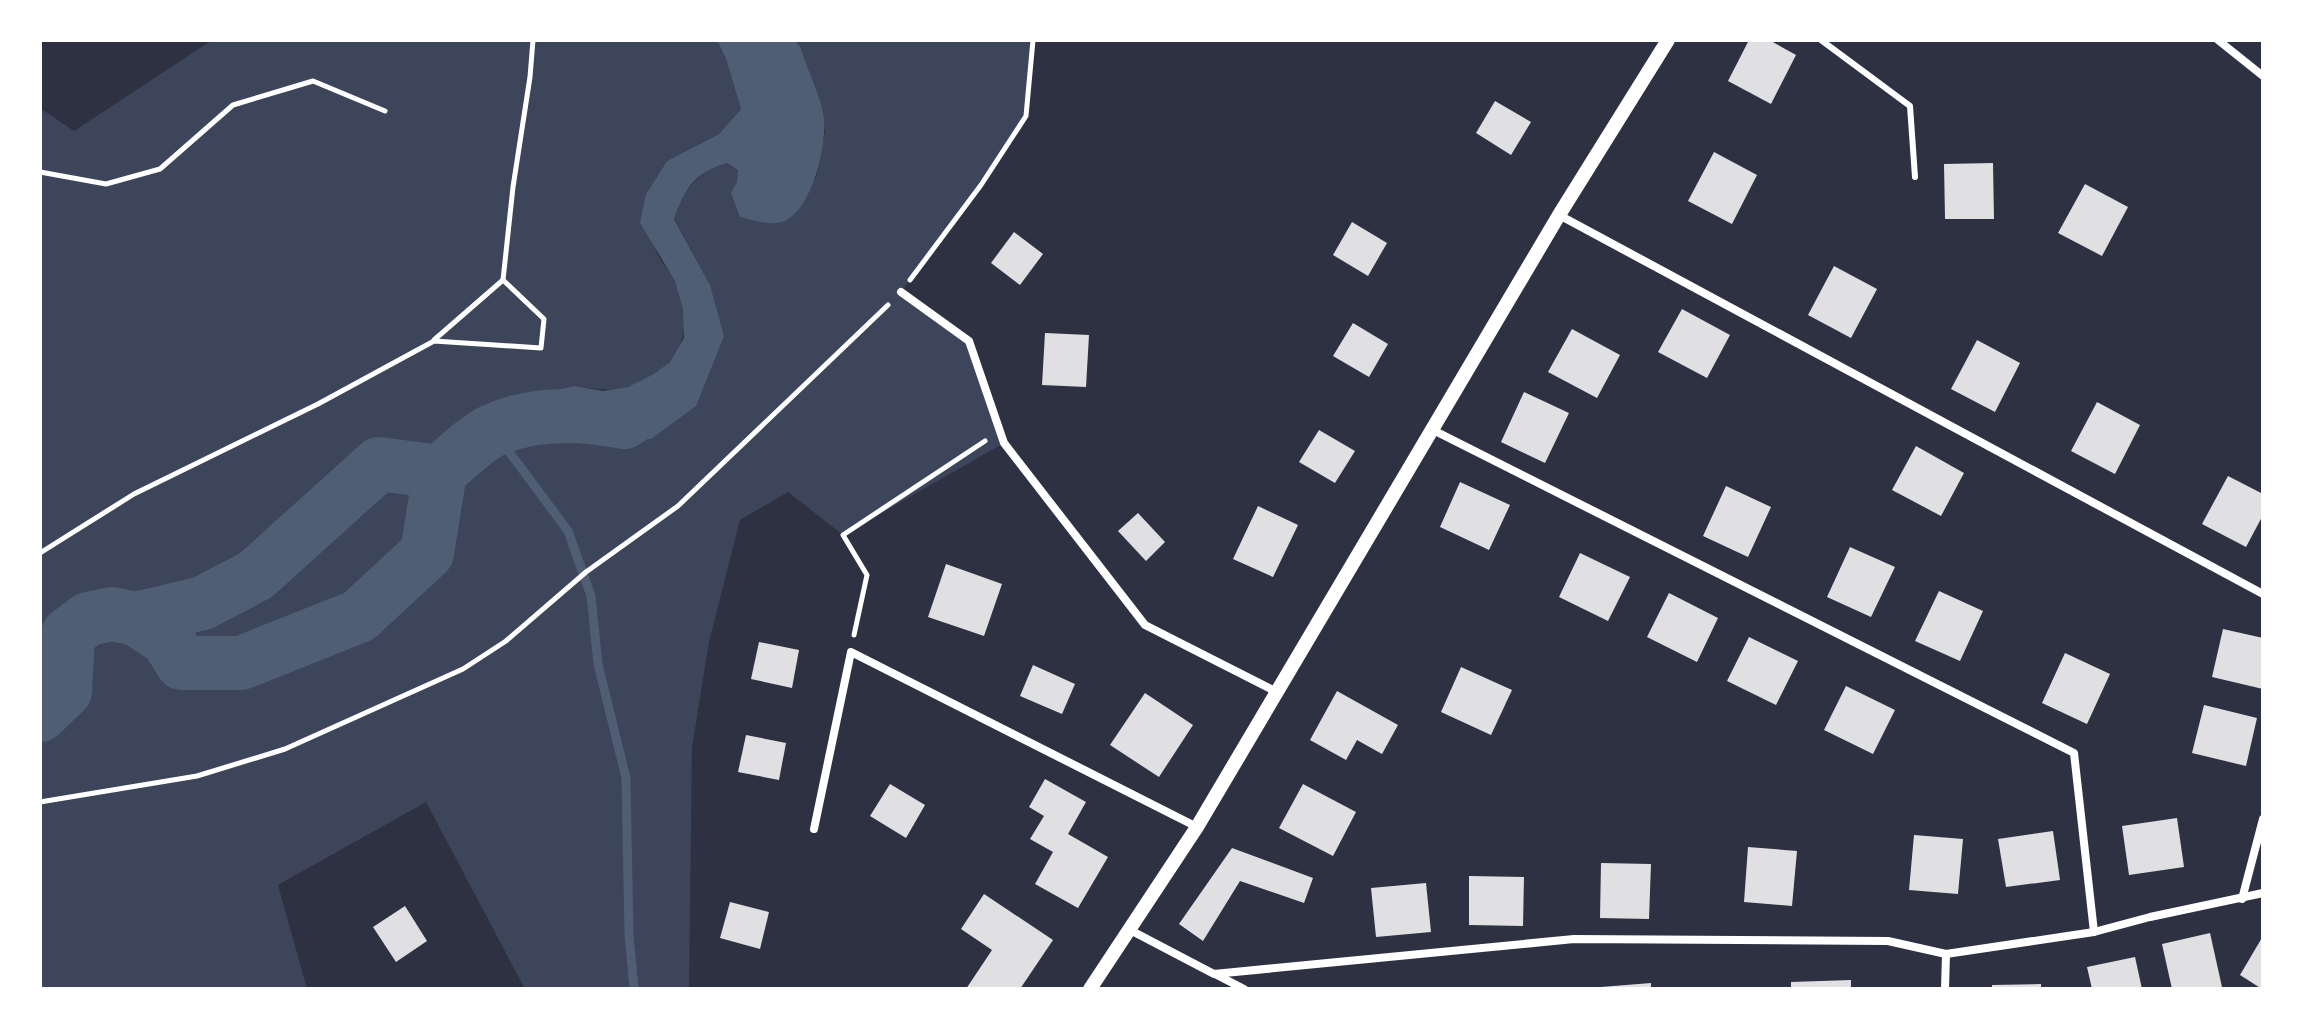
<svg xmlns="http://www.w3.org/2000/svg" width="2303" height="1029" font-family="'Alegreya Sans',sans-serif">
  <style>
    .green { fill: #3c4559 }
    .water { fill: #4f5d75 }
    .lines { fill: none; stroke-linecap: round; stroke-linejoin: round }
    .stream { stroke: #4f5d75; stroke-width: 9 }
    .river { stroke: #4f5d75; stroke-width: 54 }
    .building { fill: #e0e0e3 }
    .path { stroke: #fff; stroke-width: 5 }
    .service { stroke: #fff; stroke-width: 6 }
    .minor { stroke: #fff; stroke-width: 8 }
    .tertiary { stroke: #fff; stroke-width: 14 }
  </style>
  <rect width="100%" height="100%" fill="#2d3142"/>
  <path class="green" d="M212,40h505l9,19 15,50 -22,25 -52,27 -21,33c3,18 3,39 9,55 4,12 15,21 20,32 22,49 5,91 -48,106 -19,5 -31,1 -49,0 -10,-1 -21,3 -30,6l5,24 12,25 44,1 42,-4 59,-154 -36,-67 9,-25 24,-23 20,-7 11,7 2,47 24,5 52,-44 9,-46 -24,-84 -6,-8h238l-7,76 -45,69 -80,107 68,49 35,102 -161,92 -55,-43 -48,28 -31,122 -17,106 -3,241h-164l-99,-187 -148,83 29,104h-267v-881l34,23z"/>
  <path class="water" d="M717,40h78l6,8c6,22 17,42 22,64 6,27 -10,100 -41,110 -12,4 -29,-2 -42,-5l-9,-24 6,-11 1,-12 -11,-7c-33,10 -42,25 -53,56l36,66 14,51 -28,70 -45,33 -42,4 -44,-1 -18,-50 27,-6 29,5 25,-4 26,-13 16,-12 14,-24 -1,-29 -8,-28 -35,-58 6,-29 21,-33 52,-27 22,-25 -15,-50z"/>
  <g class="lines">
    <path class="stream" d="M493,430l75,101 23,65 7,68 28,114 3,157 5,54"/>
    <g class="river">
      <path d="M136,619l67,-16 53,-28 123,-111 61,8"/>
      <path d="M40,715l25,-24 3,-57 20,-15 24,-5 24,5 31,20 15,24h59l118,-47 68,-63 13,-81c14,-12 39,-36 54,-42 40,-18 89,-16 130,-8l5,-3"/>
    </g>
  </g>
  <g class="building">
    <path d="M1749,40h20l27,15 -25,49 -43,-23z"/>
    <path d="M1495,101l36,21 -20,33 -35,-22z"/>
    <path d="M1714,152l43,23 -25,49 -44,-23z"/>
    <path d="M1993,163l1,56h-49l-1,-55z"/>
    <path d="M2085,184l43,23 -26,49 -44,-23z"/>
    <path d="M1352,222l35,21 -19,33 -35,-21z"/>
    <path d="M1014,232l29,22 -23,31 -29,-22z"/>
    <path d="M1834,266l43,23 -26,49 -43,-23z"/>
    <path d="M1682,309l48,26 -23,43 -49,-26z"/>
    <path d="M1353,323l35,21 -19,33 -36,-21z"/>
    <path d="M1572,329l48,26 -23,43 -49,-26z"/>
    <path d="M1045,333l44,2 -3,52 -44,-2z"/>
    <path d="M1977,340l43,23 -25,49 -44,-23z"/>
    <path d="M1524,392l45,21 -24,50 -44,-21z"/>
    <path d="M2097,402l43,23 -25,49 -44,-23z"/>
    <path d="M1319,430l36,21 -20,32 -36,-21z"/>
    <path d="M1916,446l48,27 -23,43 -49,-26z"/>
    <path d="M2228,476l35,18v21l-17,32 -44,-23z"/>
    <path d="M1460,482l50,23 -21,45 -49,-23z"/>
    <path d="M1726,486l45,21 -23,50 -45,-21z"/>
    <path d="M1258,506l40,19 -25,52 -40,-18z"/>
    <path d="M1138,513l27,29 -19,19 -28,-30z"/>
    <path d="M1850,547l45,20 -24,50 -44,-20z"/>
    <path d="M1580,553l50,24 -22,44 -49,-24z"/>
    <path d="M946,564l56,20 -18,52 -56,-19z"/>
    <path d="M1939,591l44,20 -23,50 -45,-20z"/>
    <path d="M1669,593l49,25 -21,44 -50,-25z"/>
    <path d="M2223,629l40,9v51l-51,-12z"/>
    <path d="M1749,637l49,24 -22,44 -49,-24z"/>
    <path d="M759,642l40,8 -7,38 -41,-9z"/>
    <path d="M2065,653l45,21 -23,50 -45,-21z"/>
    <path d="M1033,665l42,19 -13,30 -42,-18z"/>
    <path d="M1461,667l51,23 -21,45 -50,-23z"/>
    <path d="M1846,686l49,24 -22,44 -49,-24z"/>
    <path d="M1337,691l61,34 -16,29 -25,-14 -11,20 -36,-20z"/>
    <path d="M1145,693l48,32 -34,52 -49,-32z"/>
    <path d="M2204,705l53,13 -11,48 -54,-13z"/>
    <path d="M746,735l40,8 -7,37 -41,-8z"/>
    <path d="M1045,779l41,23 -18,32 40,23 -30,51 -43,-24 18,-32 -23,-13 14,-23 -15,-9z"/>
    <path d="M890,784l35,21 -19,33 -36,-22z"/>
    <path d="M1303,784l53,28 -23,44 -54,-28z"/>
    <path d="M2177,818l7,49 -55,8 -7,-49z"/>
    <path d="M2053,831l7,49 -54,7 -8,-48z"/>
    <path d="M1914,835l49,4 -5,55 -49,-4z"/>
    <path d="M1748,847l49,4 -5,55 -48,-4z"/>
    <path d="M1232,848l81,30 -9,25 -64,-22 -37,60 -24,-17z"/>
    <path d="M1601,863l50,1 -2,55 -49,-1z"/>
    <path d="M1469,876l55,1 -1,49 -54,-1z"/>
    <path d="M1426,883l5,49 -55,5 -5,-49z"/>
    <path d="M984,894l69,46 -33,49h-54l26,-39 -31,-21z"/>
    <path d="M730,902l39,10 -9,37 -40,-11z"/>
    <path d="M405,906l22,35 -31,21 -23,-35z"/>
    <path d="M2210,933l12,54 -50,2 -10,-45z"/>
    <path d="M2263,936v53h-1l-22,-14z"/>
    <path d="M2135,957l7,32h-50l-5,-22z"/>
    <path d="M1851,980v9h-60v-7z"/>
    <path d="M1651,983v6h-50v-2z"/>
    <path d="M2041,984v5h-49v-4z"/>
  </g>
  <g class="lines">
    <g class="path">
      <path d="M40,172l66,12 54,-15 73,-64 80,-24 72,30"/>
      <path d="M910,280l71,-95 45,-69 7,-76"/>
      <path d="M434,340l69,-60"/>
      <path d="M40,553l94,-59 184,-90 116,-63 107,7 3,-29 -41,-39 10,-93 17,-110 3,-37"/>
      <path d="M854,635l13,-60 -24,-40 142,-94"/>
      <path d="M40,802l157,-26 88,-27 178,-80 43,-28 80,-69 92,-66 210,-201"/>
    </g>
    <path class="service" d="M1821,40l89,66 5,71"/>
    <g class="minor">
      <path d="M2218,40l45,36"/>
      <path d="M1559,215l704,379"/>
      <path d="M901,292l68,49 35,102 141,182 132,67"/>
      <path d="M1433,430l641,323 20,179"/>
      <path d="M814,829l37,-177 346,175"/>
      <path d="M2242,899l21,-80"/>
      <path d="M1130,930l84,44 360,-35 314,2 58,13 148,-22 56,-15 113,-24"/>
      <path d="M1215,974l29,15"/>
      <path d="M1945,989l1,-35"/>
    </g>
    <path class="tertiary" d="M1090,989l107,-162 362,-612 109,-175"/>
  </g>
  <rect width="2303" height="1029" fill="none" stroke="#ffffff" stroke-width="84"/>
</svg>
